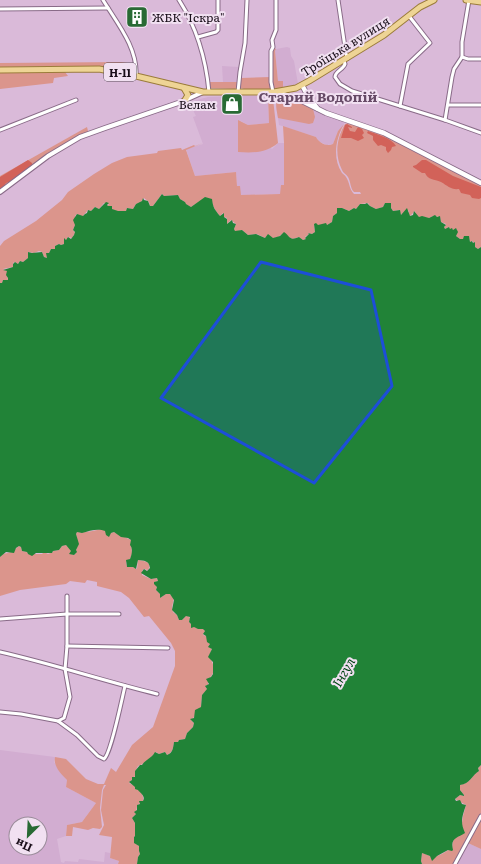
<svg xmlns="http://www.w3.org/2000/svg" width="481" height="864" font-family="Literata,serif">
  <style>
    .built { fill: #d2add1; fill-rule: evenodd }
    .green { fill: #db958c }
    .forest { fill: #d26259 }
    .water { fill: #218337 }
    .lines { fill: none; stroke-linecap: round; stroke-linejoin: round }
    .minor-casing { stroke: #896b88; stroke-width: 5 }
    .tertiary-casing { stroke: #896b88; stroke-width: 6 }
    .secondary-casing { stroke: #896b88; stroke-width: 6 }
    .primary-casing { stroke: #9b7c3b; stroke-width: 7 }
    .minor { stroke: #fff; stroke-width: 3 }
    .tertiary { stroke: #fff; stroke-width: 4 }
    .secondary { stroke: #fff; stroke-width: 4.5 }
    .primary { stroke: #eed495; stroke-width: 5 }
    .marked { fill: #1d4ed8; fill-opacity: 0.2; stroke: #1d4ed8; stroke-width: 3; stroke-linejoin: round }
    .labels { text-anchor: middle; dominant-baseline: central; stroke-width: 4; stroke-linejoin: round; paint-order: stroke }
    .shield { fill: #f1e0f1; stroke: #594c59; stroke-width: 1 }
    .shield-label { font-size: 11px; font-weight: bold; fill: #180d18 }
    .poi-label { font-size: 12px; fill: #180d18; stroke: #f1e0f1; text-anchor: start }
    .street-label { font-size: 12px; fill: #180d18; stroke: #f1e0f1 }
    .water-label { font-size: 13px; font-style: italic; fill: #004614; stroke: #f1e0f1 }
    .quarter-label { font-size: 14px; font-weight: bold; fill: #664a66; stroke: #f1e0f1 }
  </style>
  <rect width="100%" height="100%" fill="#dabad9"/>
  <g class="built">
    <path d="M287,47l3,1 1,8 3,5 4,23 -15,4v-7h-5l-3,-30 1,-2z"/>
    <path d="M222,66l17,1 -2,15h-14z"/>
    <path d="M238,96h30l1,27 -21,2 -9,-5 33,29 6,-6h6v42l-3,9 -40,1 -4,-9 -1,-14 -41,4 -9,-27 17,-5 -10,-27 3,-1 -7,-14 19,-5z"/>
    <path d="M282,96l62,25v3l-6,7 -5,13 -6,1 -5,-2 -4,-2 -2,-4 -37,-12 -3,-21 1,-5z"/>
    <path d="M0,750l55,7 -1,5 5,8 8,10 -1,7 30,16 -14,19 -15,3 -1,11 -9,3 4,23 3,1 1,-2 13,1 1,-3 25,3 1,-10 5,1v5l9,3 -1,3h-118zM16,824h24v24h-24z"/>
    <path d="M468,843l13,6v15h-24z"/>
  </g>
  <g class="green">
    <path d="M273,47l3,2 -1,2 3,30h5v7l-10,1 -1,-38z"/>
    <path d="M121,62l13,2v4l-6,2 -29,-4 -99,1v-4z"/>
    <path d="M40,72h25l3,4 -14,2 -1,5 -53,6v-16z"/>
    <path d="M271,77l1,12h-28l-3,-1v-10z"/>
    <path d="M209,82h28v5l-2,2 -24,-1z"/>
    <path d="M268,96l3,1 2,2 5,44c-12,10 -25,10 -40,9v-32l10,5 21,-2z"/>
    <path d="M282,96l7,1 24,12 2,8 -2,6 -4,1 -31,-6c-1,-8 -5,-18 4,-22z"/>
    <path d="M348,123l35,12 98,50v62l-3,2 -3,-2v-5l-2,1v-2l-3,1 -1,-5 -5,1 -1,1h-3l-4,-3 1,-7 -4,1v-1h-3l-1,-2 -4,2 -1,-1 2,-4 -5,-2 -1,-5 -7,-1 -4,2 -10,-1 -3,-2 -1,-4 -5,5 -2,-2 1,-3 -2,-1 -6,5 -2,-5 -6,1 -2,-3v-5h-6l-2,4 -7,2 -6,-3 -2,-3 -8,1 -4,5 -2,-1 -5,3 -7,-3h-5v5l-4,3 -1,6 -5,3h-13l1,7 -3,2 -4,-1 1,1 -4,3 1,2 -3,1 -4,-3c-10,4 -8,0 -15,-4 -5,3 -8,7 -15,4v-2l-4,3 -8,-4 -9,1 -6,-5 -7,2 -1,-3 2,-5 -5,-4 -4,4v-6l-3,-1 -1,-4 -3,3c-6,-7 -6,-8 -9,-17l-6,-1 -14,9 -6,-3v-2l-5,-3 -2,-4 -14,1 -2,-2 -9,12h-3l-1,-4 -5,-4 -4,5 -4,1 -3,5 -6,-1 -1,3c-6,1 -13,1 -15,-4l-4,-1 2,-2 -5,-1 -5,6 -4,-2 -4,4 -3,-1 -5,6h-4l-2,-2 -2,2v9l-2,5 2,3 -3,5 -4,-1 -2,3 -2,-1v5l-3,1 -2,-1 -4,2v3h-4l-2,4h-2v5l-3,-1 -2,-5 -3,-1 -5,2 -6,-1v6l-5,4 -3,-1 -2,3 -3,-2 -2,1v4l-10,2 4,2 1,9h-5l-1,3h-2v-37l4,-5 32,-20 26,-21 6,-8 26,-18 18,-11 15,-6 30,-4 1,-2 23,-3 1,2 12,-5 1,1 8,-3 -17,7 9,26 41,-4 1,14h3l1,9 39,-1 1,-9h3v-42l-1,-17 33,11c3,6 11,10 17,7l5,-13 6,-7c-8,14 -12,34 -2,49 1,1 3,2 4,4 4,6 3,12 8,17h7l-1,-2h-6c-4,-4 -3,-10 -6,-15 -2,-3 -5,-4 -6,-7 -8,-16 -5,-32 3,-46z"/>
    <path d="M87,127l1,4 -1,2 -87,57v-14z"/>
    <path d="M101,529l10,4 3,-1 17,8 1,14 -2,5 -4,3 1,5h6l4,2 1,-9c6,1 15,2 10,10l-4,-1 -2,2v4l9,4 6,-1 1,3 -3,1 2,5 -1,3 4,4v4l6,-4h4l4,4 -2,9 1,5 4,3 2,5h3l4,-4h2l2,2 -1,4c5,5 7,7 15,7l1,2 -2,4 3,1 4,8 -1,3 3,2 -3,7c3,5 7,12 3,19 -3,4 -4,5 -4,10h-2l1,5 -5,5 -1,12c-7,6 -5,10 -10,13l3,3 -1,4 -6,6 -2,6 -6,1 -1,2h-4c-1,6 -1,10 -7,13l-2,-3 -6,2 -3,-2c-4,5 -12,12 -18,14l-3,6 1,3 -7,8c7,3 16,11 14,18h-3v2l-3,3 -1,8 -4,4 3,5v13l-1,1v5l5,4v5l1,3 -2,3 -1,7h-19l1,-3 -9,-3 2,-21 -13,-2 5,-10 -3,-15 2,-20 3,-5h-2l-2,5 -2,18 2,19 -2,2 -7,-1 -5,2 -15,-3 -1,9h-6l1,-11 15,-3 14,-19 -30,-16 1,-7c-6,-6 -14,-14 -12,-23l11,2 20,20 12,5h6l7,-16 5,4 16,-27 21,-18 22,-61v-15l-4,-8 -22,-27 -5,1 -15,-19 -8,-6 -24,-6v-4l-10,-2 -2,3 -15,-2 -4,3 -46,6 -20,6v-39c4,-5 6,-3 11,-5 3,-1 5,-4 8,-6l2,1 1,4 5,1 1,2h14l2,-2 4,2 5,-2v-1l6,-1 3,-4 4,-1 4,3 2,6 2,1 2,-2v-3l2,-5 -2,-11 1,-2c8,1 16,-1 24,-3z"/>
    <path d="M481,765v48l-28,51h-31l-1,-3 1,-8c3,0 6,3 9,3 7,2 15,-5 21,-8l1,-7 2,-4 5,-1 3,-20 3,-11 -11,-6 5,-4 4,1v-1l-4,-5v-5c14,-4 10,-9 19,-14l-1,-3z"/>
    <path d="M481,819v30l-13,-6z"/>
  </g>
  <g class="forest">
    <path d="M347,124l5,3v1l-4,-1 2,4 5,1 3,-5 4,2 2,4 -2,2 2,3 -6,3 -7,-3h-10l4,-13z"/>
    <path d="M368,131c8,3 24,7 28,15l-4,1 -1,3 -3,3 -2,-3v-3l-5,-2 -3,1 -5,-6v-4l-6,-3z"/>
    <path d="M28,160l4,3v2l-21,16 -5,2 -2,3 -4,3v-12z"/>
    <path d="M422,160h4l27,16 28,11v11l-2,1 -7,-1 -2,-3 -9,-2 -2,-4c-8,1 -11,-3 -18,-7 -7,-3 -13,-2 -16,-9h-3l-9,-6v-1l3,-1z"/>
  </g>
  <path class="water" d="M162,194l2,2 14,-1 2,4 5,3 1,2 5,3 14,-10 7,2c1,9 3,11 8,17l4,-3v4l3,2v5l5,-4 1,3 3,1 -2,5 1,2 7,-1 6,5 8,-1 9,4 3,-4 5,4 7,-2 4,-4c7,5 5,9 15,5l4,3 3,-1 -1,-1 4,-4 -1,-1 4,1 3,-2 -1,-8 2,-1 2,2 8,-2 1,2 5,-3 1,-6 4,-3v-5h5l7,3 5,-3 2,1 4,-5h5l2,-1 3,3 6,3 7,-2 2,-4h6v5l2,3 7,-1 1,5 6,-7 3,8 3,-1 1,-4 5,6 3,-1 7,2 6,-3 2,2 3,-1 1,6 5,3 -2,2 1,2 4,-2 1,2 2,-1 1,2 3,-2 2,4 -2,4 4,3h3l1,-3h5l1,6 2,-1 1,2 2,-1v5l3,2 3,-2v518l-3,3 1,3c-7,4 -9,13 -19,14v5l4,5v1l-4,-1 -5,4 1,2 4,-1 2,4 4,1c-4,12 -6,17 -1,28 -8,5 -15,5 -12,17l-1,1 -4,-1 -11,6 -5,5 -2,-5 -8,-3 -1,8 1,3h-285l1,-7 2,-3 -1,-3v-5l-5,-3v-6l1,-1v-13l-3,-5 4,-4 -2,-2 3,-2v-5l3,-1 -1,-3h4c3,-5 -3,-8 -5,-11l-3,-1v-2l-6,-5 3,-2v-3h3v-6l5,-6h2c4,-6 9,-6 13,-13l4,2 6,-2 2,3c6,-2 6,-7 7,-13h4l1,-2 6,-1 2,-6 6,-6 1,-4 -4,-4 4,-1 1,-8 6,-3 1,-12 5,-6 -2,-3 4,-2 -3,-5 5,-2 2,-3v-12l-5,-5 4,-8 -4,-2 2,-3 -3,-2 -1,-6 -3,-2 2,-3 -2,-2h-5l-4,-2 -3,1v-4l-2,-2 1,-5 -4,-1 -4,4h-3l-2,-5 -5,-5 2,-10 -4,-6h-4l-6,4v-4l-4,-4 1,-3 -3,-3v-2l4,-1 -1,-3 -6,1 -10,-6 3,-4 3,2 3,-3c-1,-8 -6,-7 -12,-8l-2,9 -3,-2h-6l-1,-7 4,-1c2,-4 3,-11 0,-14l1,-5 -3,-2 -7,-1 -7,-5 -3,1 -2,4 -3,-2 -1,-4c-7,-3 -16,0 -23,2l-5,-1 -1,2 3,10 -3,6 1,2 -3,3 -5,-1 2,-3 -5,-6 -4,1 -3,4 -6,1 -1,2h-16l-4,3 -4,-2 -1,-2 -5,-1 -1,-4 -2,-1 -3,2 -2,5 -8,-1 -6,5v-274h2l1,-3h5v-2l-2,-3 1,-4 -4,-1 10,-3v-3l2,-2 3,2 2,-3 3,1 5,-4v-6l4,1 10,-1 2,5 3,1 -1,-5h3l2,-4h4v-3l4,-2 2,1 3,-1v-6l2,2 2,-3 3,2 3,-4 1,-3 -2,-2 2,-5 -2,-5 4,-6 6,2 2,-2 2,-1 1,-3 3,1 4,-4 4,2 7,-7 3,1 -2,2 1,1h4v3l6,2h8l1,-3 6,1 3,-5 6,-3 1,-3 1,2 4,1 2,5h3z"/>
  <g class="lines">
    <g class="minor-casing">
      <g id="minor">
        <path d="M103,0c14,23 35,48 33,76"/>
        <path d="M179,0c18,28 27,60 30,92"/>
        <path d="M338,0l8,54 2,4"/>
        <path d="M0,9l108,-1"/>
        <path d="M198,37l18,-5 2,-2v-30"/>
        <path d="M462,57l6,2h13"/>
        <path d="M344,61l1,3c-2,6 -10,7 -10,13l5,7 12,7 93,29 36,13"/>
        <path d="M238,92l2,-20 5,-29 2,-43"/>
        <path d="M273,92l-2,-10v-31l2,-4 -1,-7 4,-10v-30"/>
        <path d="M448,105h33"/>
        <path d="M400,106l8,-42 22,-21 -21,-27"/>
        <path d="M445,120l7,-43 2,-8 8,-12v-15l7,-42"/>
        <path d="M0,130l76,-30"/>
        <path d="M0,619l67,-5h52"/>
        <path d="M67,646l101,2"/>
        <path d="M0,652c53,12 104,29 157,42"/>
        <path d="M0,712l21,2 37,7 19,14 21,21 6,3c7,-5 18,-61 21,-73"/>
        <path d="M58,721l6,-3 6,-21 -5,-28 2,-23v-50"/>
        <path d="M455,864l26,-48"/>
      </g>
    </g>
    <g class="tertiary-casing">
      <path id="tertiary" d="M0,192l48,-36 32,-19 25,-9 76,-26 22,-10"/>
    </g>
    <g class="secondary-casing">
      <g id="secondary">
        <path d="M302,85l7,13 8,10"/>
        <path d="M275,92l21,6 30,15 58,20 97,50"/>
      </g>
    </g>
    <g class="primary-casing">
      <g id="primary">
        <path d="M466,0l15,2"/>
        <path d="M0,70l99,-1 37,7 67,16h71l22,-4 13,-7 75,-46 36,-28 14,-7"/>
        <path d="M184,88l4,7 -3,5"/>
      </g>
    </g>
    <use href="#minor" class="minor"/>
    <use href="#tertiary" class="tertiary"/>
    <use href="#secondary" class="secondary"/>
    <use href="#primary" class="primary"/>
  </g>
  <path class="marked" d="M261,262l110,28 21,96 -78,97 -153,-85z"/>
  <defs>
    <g id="building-square" transform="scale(1.15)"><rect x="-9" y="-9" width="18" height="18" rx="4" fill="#286a34" stroke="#f1e0f1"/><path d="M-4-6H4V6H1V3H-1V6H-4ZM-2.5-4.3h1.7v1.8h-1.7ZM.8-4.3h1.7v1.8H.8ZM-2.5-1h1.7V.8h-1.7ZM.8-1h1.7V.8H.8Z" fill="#fff"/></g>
    <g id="shop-square" transform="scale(1.15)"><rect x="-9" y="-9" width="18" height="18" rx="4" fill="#286a34" stroke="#f1e0f1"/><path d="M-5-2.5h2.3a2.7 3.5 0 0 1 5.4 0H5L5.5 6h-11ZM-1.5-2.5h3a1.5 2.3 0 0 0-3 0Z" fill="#fff"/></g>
  </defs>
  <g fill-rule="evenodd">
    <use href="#building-square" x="137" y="17"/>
    <use href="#shop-square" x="232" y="104"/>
  </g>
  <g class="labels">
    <rect class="shield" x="104" y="63" width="32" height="18" rx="3"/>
    <g class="shield-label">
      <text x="120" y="72">Н-11</text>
    </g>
    <g class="poi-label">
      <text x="152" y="17">ЖБК "Іскра"</text>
      <text x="216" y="104" text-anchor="end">Велам</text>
    </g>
    <g class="street-label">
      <text transform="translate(345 46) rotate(-32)">Троїцька вулиця</text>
    </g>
    <g class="water-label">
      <text transform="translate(343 672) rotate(-60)">Інгул</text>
    </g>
    <g class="quarter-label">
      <text x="318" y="96">Старий Водопій</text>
    </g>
  </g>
  <g transform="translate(28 836) rotate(204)"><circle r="19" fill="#f1e0f1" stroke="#9a8c9a"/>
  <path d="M0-3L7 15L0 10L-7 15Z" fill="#286a34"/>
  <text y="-6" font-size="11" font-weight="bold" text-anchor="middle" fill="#180d18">Пн</text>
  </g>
</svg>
